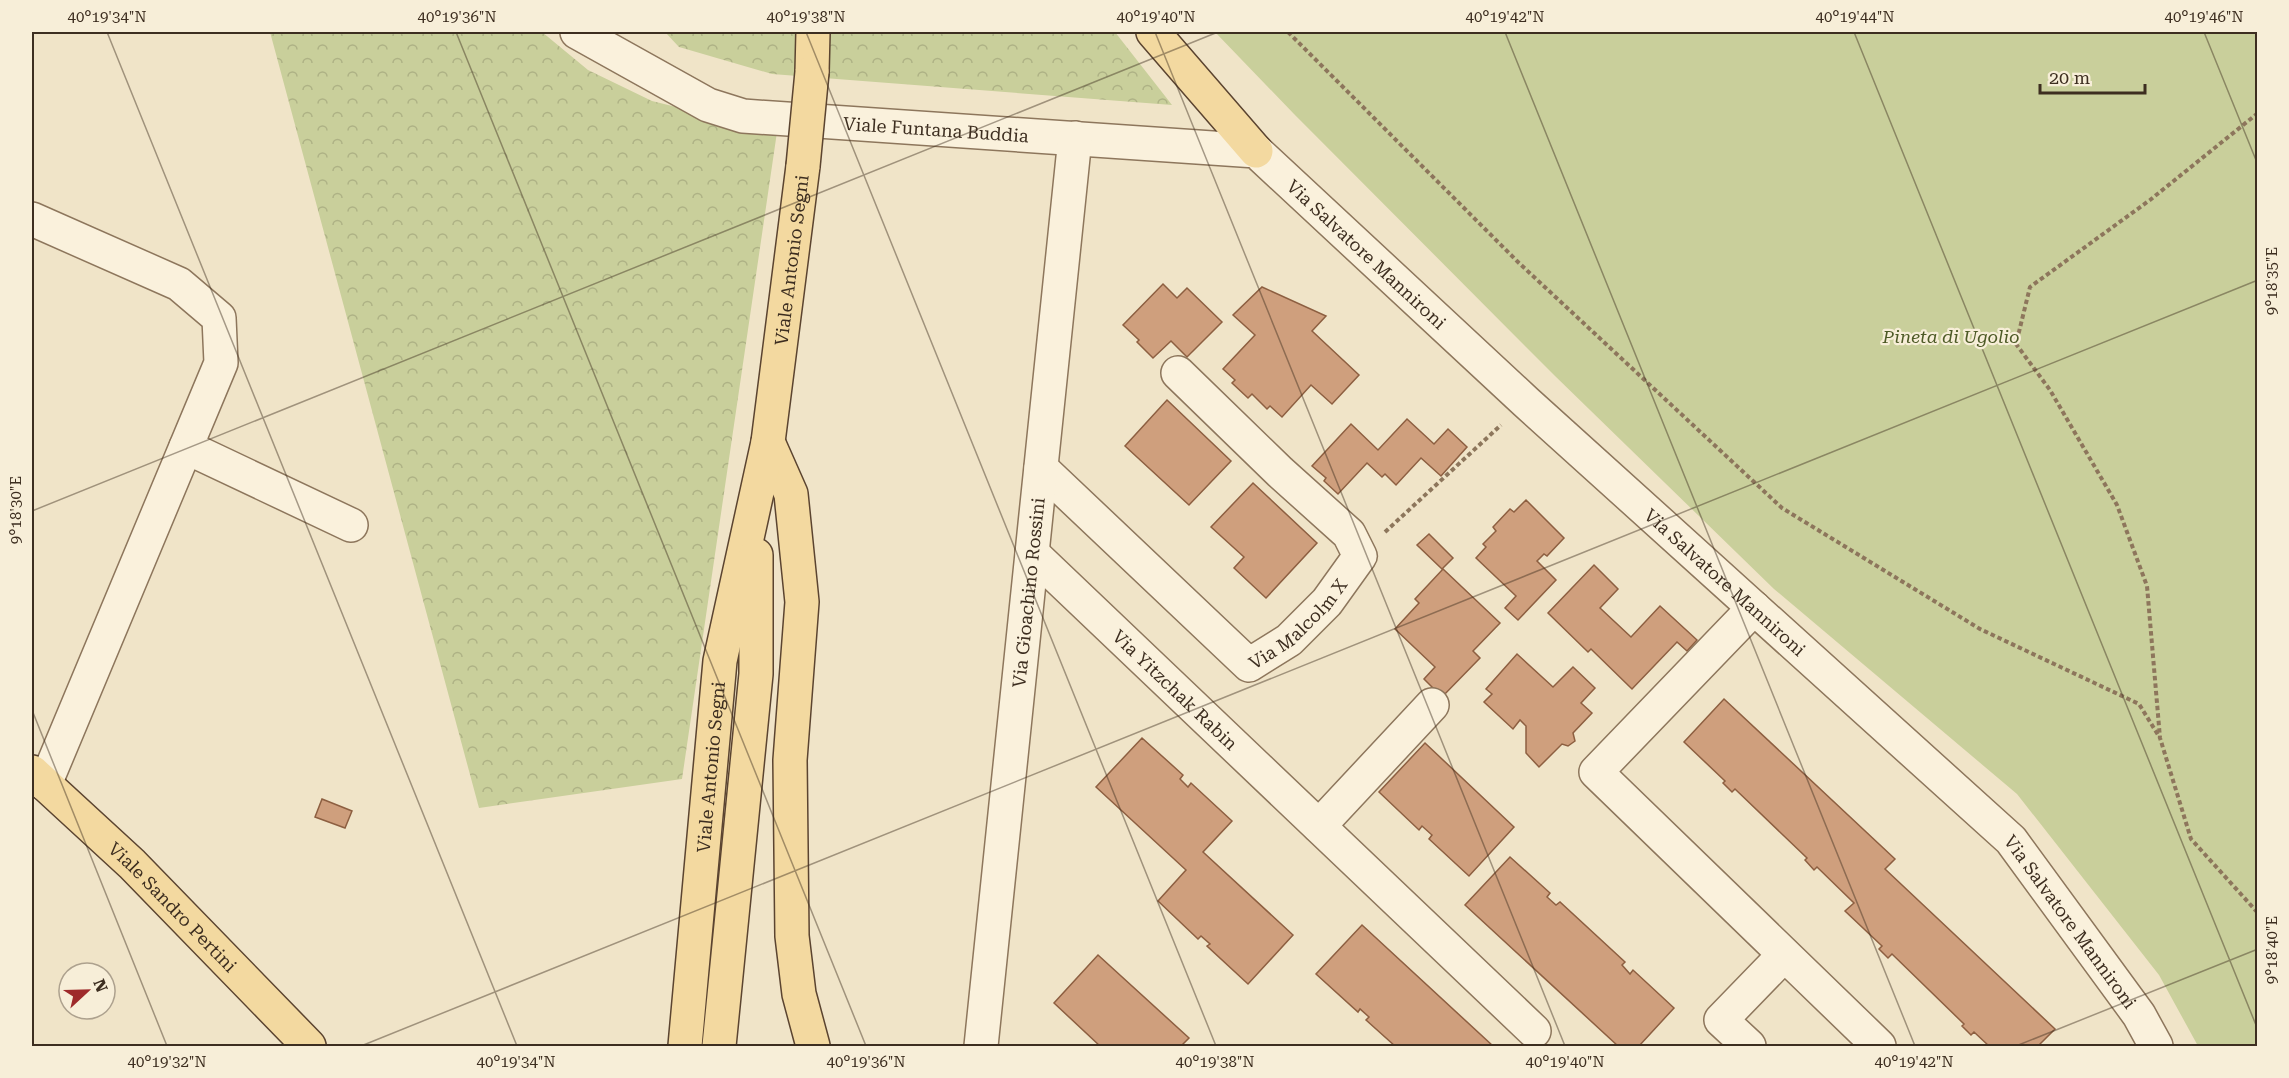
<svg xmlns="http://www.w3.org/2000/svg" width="2289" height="1078" font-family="'Roboto Serif',serif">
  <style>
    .forest { fill: url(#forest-crowns) }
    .park { fill: #c9cf9b }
    .building { fill: #cf9f7d; stroke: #8d5f41; stroke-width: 1.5 }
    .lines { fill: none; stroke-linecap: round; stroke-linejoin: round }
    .minor-casing { stroke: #8d765c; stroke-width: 36 }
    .major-casing { stroke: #5b4430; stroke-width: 36 }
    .path { stroke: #8d765c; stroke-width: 4; stroke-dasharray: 4.5 3; stroke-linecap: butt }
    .minor { stroke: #faf1dc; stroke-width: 33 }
    .major { stroke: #f3d9a0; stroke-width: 33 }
    .major-bridge-casing { stroke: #5b4430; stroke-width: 36; stroke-linecap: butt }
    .major-bridge { stroke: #f3d9a0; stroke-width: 33 }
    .ticks { fill: none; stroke: #3d2e20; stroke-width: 1.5; stroke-opacity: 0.45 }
    .labels { text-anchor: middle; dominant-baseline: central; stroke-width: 4.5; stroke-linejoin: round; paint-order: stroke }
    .street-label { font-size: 18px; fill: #3d2e20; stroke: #f7eed8 }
    .park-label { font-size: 18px; font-style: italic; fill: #4d5a26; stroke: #f7eed8 }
    .neatline { fill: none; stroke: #3d2e20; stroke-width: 2 }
    .ticks-label { font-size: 15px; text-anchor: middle; fill: #3d2e20 }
  </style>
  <defs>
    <pattern id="forest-crowns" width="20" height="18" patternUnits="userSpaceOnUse" patternTransform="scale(1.5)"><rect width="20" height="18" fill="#c9cf9b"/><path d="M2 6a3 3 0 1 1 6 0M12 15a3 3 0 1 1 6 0" fill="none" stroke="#aeb285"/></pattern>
  </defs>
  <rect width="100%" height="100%" fill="#f0e4c8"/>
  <g class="forest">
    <path d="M270,32h272l46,38 64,31 125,31 -95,647 -203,29z"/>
    <path d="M665,32h450l57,73 -400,-31 -93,-27z"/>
  </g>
  <path class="park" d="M1215,32h1042v1014h-59l-39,-71 -142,-181 -243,-205 -220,-214 -260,-261z"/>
  <g class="building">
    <path d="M1163,284l14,14 10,-10 35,34 -35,35 -16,-16 -18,17 -16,-16 2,-2 -16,-15z"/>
    <path d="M1262,287l64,29 -14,15 47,44 -27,29 -21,-19 -29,32 -12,-11 -3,3 -15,-15 -4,4 -16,-15 3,-3 -12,-11 32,-34 -22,-20z"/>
    <path d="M1167,400l64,61 -42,44 -64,-59z"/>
    <path d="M1407,419l27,25 14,-15 19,18 -26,29 -20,-18 -25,27 -11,-11 -3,3 -15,-14 -29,31 -14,-13 2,-3 -14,-12 39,-42 27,26z"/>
    <path d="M1253,483l64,60 -51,55 -32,-30 10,-11 -33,-30z"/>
    <path d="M1526,500l38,38 -17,18 -3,-2 -7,7 19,19 -38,40 -13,-12 11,-12 -40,-38 10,-11 -3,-3 13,-13 -3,-4 17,-18 4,3z"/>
    <path d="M1429,534l24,24 -11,11 -25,-24z"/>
    <path d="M1594,565l24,24 -18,19 31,29 29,-31 37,34 -10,11 -10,-9 -45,47 -41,-40 -3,3 -40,-39z"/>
    <path d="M1443,569l57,54 -27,28 7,7 -38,39 -18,-18 11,-12 -40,-38 24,-26 -4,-4z"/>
    <path d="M1517,654l36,33 20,-20 22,21 -14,15 11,10 -19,20 2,8 -7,5 -6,-2 -23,23 -13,-14v-27l-6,-6 -7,9 -29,-27 8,-8 -6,-5z"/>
    <path d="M1724,699l171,160 -10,10 170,160 -17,17h-49l-15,-14 -3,3 -9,-9 2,-2 -72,-70 -4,4 -9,-9 3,-3 -37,-35 9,-8 -37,-36 -3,3 -9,-10 2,-2 -72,-69 -3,3 -9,-9 2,-2 -41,-39z"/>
    <path d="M1142,738l41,37 -3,4 8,8 3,-4 41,38 -29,31 90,83 -45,49 -41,-38 3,-2 -9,-8 -3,3 -40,-38 28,-31 -90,-83z"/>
    <path d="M1425,743l89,84 -45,49 -40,-37 3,-4 -10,-9 -3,4 -40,-38z"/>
    <path d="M322,799l30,12 -7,17 -30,-11z"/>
    <path d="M1510,857l40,36 -3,4 9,8 4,-3 65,60 -3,3 8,9 3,-4 41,38 -35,38h-21l-153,-141z"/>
    <path d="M1362,925l131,121h-98l-29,-26 3,-3 -9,-8 -2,3 -42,-38z"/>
    <path d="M1098,955l91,83 -8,8h-81l-46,-43z"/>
  </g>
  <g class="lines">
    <g class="minor-casing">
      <g id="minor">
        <path id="s1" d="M577,32l131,73 35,11 513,35 270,251 485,438 128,175 17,31"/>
        <path d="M32,219l147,65 40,34 2,45 -176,421"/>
        <path d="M186,447l165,78"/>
        <path id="s2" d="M1041,468l208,197 40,-25 38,-38 33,-46 -11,-22 -69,-62 -102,-99"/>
        <path id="s3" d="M1032,553l502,478"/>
        <path d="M1754,608l-158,164 283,274"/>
        <path d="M1319,826l113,-121"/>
        <path id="s4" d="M981,1046l94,-908"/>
        <path d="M1749,1046l-28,-26 63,-65"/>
      </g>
    </g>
    <g class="major-casing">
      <g id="major">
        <path d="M1153,32l103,119"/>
        <path d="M812,72l1,-40"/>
        <path d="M768,442l23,52 11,108 -12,158 2,176 7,58 14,52"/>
        <path id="s5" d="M32,772l100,92 177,182"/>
        <path id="s6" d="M685,1046l35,-385 48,-219 35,-276"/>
        <path d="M719,1046l37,-372v-119"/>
      </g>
    </g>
    <g class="path">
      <path d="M1288,32l231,231 263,245 198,121 159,75 21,34"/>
      <path d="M2258,113l-108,87 -120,87 -14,57 34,46 67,115 30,81 13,152 31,101 67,74"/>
      <path d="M1385,532l116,-107"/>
    </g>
    <use href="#minor" class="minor"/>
    <use href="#major" class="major"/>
    <g class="major-bridge-casing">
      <path id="major-bridge" d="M803,166l9,-94"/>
    </g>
    <use href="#major-bridge" class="major-bridge"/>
  </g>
  <path class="ticks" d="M107,32l410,1014M456,32l410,1014M806,32l410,1014M1155,32l410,1014M1505,32l410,1014M1854,32l404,998M2204,32l54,133M32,511l1186,-479M32,710l135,336M361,1046l1897,-766M2016,1046l242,-97"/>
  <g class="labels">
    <g class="street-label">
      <text stroke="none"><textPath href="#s1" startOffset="380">Viale Funtana Buddia</textPath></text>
      <text stroke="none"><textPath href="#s1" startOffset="852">Via Salvatore Mannironi</textPath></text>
      <text stroke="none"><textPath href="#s6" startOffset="794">Viale Antonio Segni</textPath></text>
      <text stroke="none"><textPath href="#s1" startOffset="1338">Via Salvatore Mannironi</textPath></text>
      <text stroke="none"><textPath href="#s4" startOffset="456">Via Gioachino Rossini</textPath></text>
      <text stroke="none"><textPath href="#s2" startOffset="351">Via Malcolm X</textPath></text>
      <text stroke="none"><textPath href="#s3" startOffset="198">Via Yitzchak Rabin</textPath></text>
      <text stroke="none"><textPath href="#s6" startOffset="280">Viale Antonio Segni</textPath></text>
      <text stroke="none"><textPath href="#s5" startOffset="195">Viale Sandro Pertini</textPath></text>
      <text stroke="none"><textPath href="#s1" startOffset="1824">Via Salvatore Mannironi</textPath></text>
    </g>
    <g class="park-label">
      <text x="1951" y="336">Pineta di Ugolio</text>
    </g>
  </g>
  <rect width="2289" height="1078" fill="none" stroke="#f7eed8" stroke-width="66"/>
  <g transform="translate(87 991) rotate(68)"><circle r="28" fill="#f7eed8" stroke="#ada18e" stroke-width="1.5"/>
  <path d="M0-4.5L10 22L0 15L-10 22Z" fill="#9e2a2b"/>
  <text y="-9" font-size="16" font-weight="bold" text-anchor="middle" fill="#3d2e20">N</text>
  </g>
  <path d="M2040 84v9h105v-9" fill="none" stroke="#3d2e20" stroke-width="3"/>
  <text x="2049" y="84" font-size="18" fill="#3d2e20" stroke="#f7eed8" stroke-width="4.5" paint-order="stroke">20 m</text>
  <rect x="33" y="33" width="2223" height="1012" class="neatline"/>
  <g class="ticks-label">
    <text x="107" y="22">40°19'34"N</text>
    <text x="457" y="22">40°19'36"N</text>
    <text x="806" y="22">40°19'38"N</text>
    <text x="1156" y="22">40°19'40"N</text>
    <text x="1505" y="22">40°19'42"N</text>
    <text x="1855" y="22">40°19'44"N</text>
    <text x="2204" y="22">40°19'46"N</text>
    <text transform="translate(2272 281) rotate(-90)" y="5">9°18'35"E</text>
    <text transform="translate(16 510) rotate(-90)" y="5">9°18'30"E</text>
    <text transform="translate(2272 950) rotate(-90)" y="5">9°18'40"E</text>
    <text x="167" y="1067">40°19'32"N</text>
    <text x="516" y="1067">40°19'34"N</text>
    <text x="866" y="1067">40°19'36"N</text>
    <text x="1215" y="1067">40°19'38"N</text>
    <text x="1565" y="1067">40°19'40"N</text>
    <text x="1914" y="1067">40°19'42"N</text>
  </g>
</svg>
